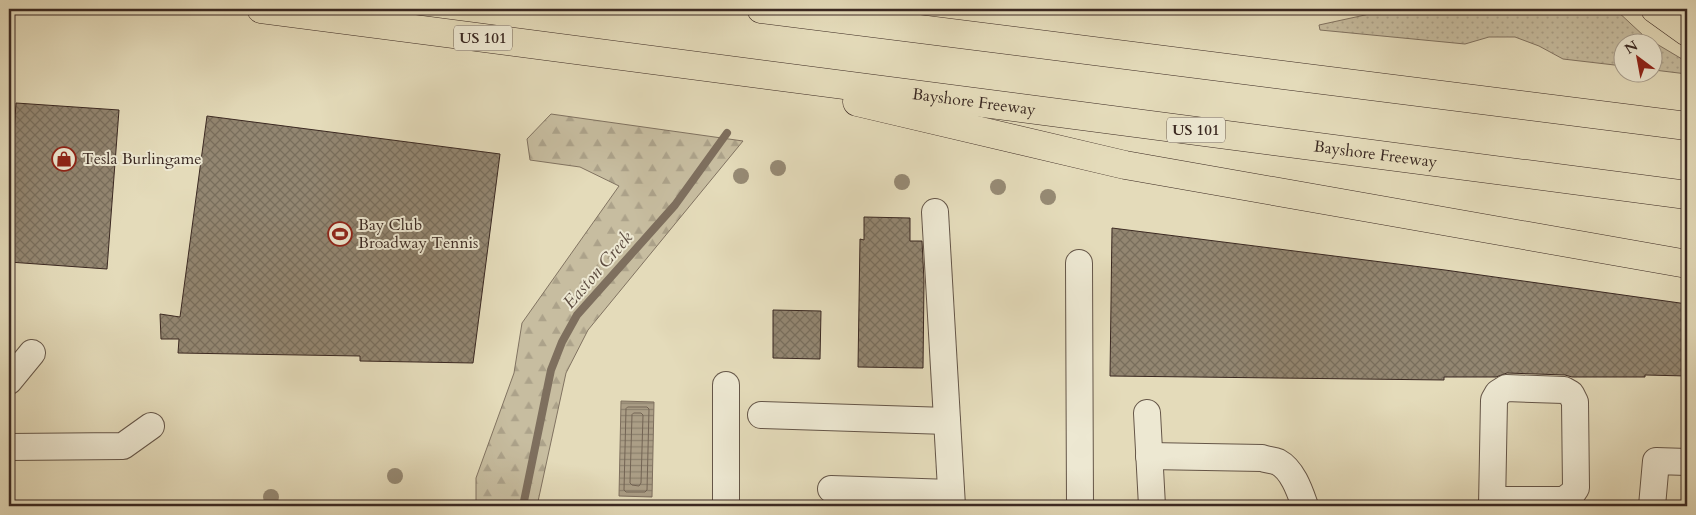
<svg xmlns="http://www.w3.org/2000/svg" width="1696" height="515" font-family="Cardo,serif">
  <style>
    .grass { fill: url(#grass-dots); stroke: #817361 }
    .forest { fill: url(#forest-firs); stroke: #817361 }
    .water { fill: url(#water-rules); stroke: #7e6f5e }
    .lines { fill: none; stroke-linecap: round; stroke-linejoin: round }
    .shore { stroke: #736454; stroke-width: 1 }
    .stream { stroke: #7e6f5e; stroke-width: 8 }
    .building { fill: url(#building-cross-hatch); stroke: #3b2922 }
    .minor-casing { stroke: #655648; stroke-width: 28 }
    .highway-casing { stroke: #3b2922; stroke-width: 29 }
    .minor { stroke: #ede8d2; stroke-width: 26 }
    .highway { stroke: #e4dbba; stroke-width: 28 }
    .tree { fill: #968a74 }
    .labels { text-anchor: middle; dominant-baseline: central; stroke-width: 4; stroke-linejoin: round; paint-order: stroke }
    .shield { fill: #ede8d2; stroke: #706257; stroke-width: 1 }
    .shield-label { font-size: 15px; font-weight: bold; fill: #3b2922 }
    .street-label { font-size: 16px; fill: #3b2922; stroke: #ede8d2 }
    .poi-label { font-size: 16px; fill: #3b2922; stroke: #ede8d2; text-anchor: start }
    .water-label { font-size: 18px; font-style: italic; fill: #5d4c40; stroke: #ede8d2 }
  </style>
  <defs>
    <pattern id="grass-dots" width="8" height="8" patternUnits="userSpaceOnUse" patternTransform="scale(1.25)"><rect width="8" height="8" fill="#c7bda0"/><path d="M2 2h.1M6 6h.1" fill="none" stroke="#aca28a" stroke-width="1.8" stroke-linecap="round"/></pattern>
    <pattern id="forest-firs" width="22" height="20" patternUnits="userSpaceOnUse" patternTransform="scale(1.25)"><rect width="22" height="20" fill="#c7bda0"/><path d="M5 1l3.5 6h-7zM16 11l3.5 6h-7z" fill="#aca28a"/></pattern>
    <pattern id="water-rules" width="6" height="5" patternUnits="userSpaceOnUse" patternTransform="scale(1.25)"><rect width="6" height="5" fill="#ab9e86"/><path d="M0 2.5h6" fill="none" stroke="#8c816d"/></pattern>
    <pattern id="building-cross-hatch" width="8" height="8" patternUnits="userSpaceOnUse" patternTransform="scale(1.25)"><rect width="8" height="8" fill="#938671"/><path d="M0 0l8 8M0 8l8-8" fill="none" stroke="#796e5c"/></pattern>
  </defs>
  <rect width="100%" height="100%" fill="#e4dbba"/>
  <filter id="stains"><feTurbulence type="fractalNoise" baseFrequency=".004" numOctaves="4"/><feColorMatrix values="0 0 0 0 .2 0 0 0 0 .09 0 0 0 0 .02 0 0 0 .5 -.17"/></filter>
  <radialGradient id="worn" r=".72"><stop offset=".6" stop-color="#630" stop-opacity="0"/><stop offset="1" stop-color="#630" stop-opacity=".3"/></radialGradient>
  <path class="grass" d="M1387,9h228l30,28 42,25v12l-33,-4v-28h-30l-1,24 -60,-7 -24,-13 -24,-9h-26l-24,7 -145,-14 -1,-5 46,-10z"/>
  <path class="forest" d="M551,114l192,27 -155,189 -22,43 -29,133h-61v-28l38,-105 8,-50 97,-137 -39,-19 -50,-7 -3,-21z"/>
  <path class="water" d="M621,401l33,1 -2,95 -33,-1z"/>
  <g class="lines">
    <g class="shore">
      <path d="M628,407h19l2,2 -2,81 -2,2h-19l-2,-2 2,-81z"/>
      <path d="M634,413h7l2,2 -2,68 -2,3 -7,-1 -2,-2 2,-68z"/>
    </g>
    <path class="stream" d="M523,506l28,-136 11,-28 15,-27 98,-110 52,-72"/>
  </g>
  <g class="building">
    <path d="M16,103l103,7 -12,159 -98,-7v-54z"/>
    <path d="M207,116l293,38 -27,209 -113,-2v-5l-182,-3 1,-14h-18l-1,-25 20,3z"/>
    <path d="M864,217l46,1v23h12l2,40 -1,87 -65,-1 2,-128 4,1z"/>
    <path d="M1112,228l333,42 242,34v72l-42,-1v2h-73l-7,-2 -58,-2 -11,4h-52v3l-334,-4z"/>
    <path d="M773,310l48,1 -1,48 -47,-1z"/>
  </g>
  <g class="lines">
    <g class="minor-casing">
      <g id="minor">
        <path d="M935,212l17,294"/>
        <path d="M1079,263l1,243"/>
        <path d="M9,381l23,-28"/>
        <path d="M726,385v121"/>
        <path d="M1147,413l5,93"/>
        <path d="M761,415l186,6"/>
        <path d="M9,447l114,-1 28,-20"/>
        <path d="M1149,456l113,2c5,2 11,2 16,4 15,8 22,30 27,44"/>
        <path d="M831,489l120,4"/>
        <path d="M1492,506l2,-106 4,-7 8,-5 58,2 7,4 4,8 1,86 -4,6 -8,6h-72"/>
        <path d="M1652,506l4,-45 31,1"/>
      </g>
    </g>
    <g class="highway-casing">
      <g id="highway">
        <path id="s1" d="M261,9l1426,186"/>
        <path d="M761,9l926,117"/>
        <path d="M1655,9l32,23"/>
        <path d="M857,102l268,63 562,99"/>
      </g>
    </g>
    <use href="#minor" class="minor"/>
    <use href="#highway" class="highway"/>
  </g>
  <g class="tree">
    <circle cx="778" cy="168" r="8"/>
    <circle cx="741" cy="176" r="8"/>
    <circle cx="902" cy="182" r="8"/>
    <circle cx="998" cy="187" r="8"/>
    <circle cx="1048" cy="197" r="8"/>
    <circle cx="395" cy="476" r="8"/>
    <circle cx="271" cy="497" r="8"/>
  </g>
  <defs>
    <g id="shop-ring" transform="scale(1.25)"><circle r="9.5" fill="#ede8d2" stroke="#8f2418" stroke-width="1.5"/><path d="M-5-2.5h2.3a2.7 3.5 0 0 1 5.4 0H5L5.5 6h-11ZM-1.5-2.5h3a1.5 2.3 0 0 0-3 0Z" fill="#8f2418"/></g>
    <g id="stadium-ring" transform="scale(1.25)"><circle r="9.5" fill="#ede8d2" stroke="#8f2418" stroke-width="1.5"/><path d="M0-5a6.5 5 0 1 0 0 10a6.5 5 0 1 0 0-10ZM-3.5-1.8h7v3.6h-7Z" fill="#8f2418"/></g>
  </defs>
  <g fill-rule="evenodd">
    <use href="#shop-ring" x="64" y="159"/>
    <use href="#stadium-ring" x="340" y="234"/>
  </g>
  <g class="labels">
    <g class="shield">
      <rect x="454" y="25.5" width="58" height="25" rx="4"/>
      <rect x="1167" y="117.5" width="58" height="25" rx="4"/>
    </g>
    <g class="shield-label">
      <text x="483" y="38">US 101</text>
      <text x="1196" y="130">US 101</text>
    </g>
    <g class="street-label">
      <text stroke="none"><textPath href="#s1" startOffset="719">Bayshore Freeway</textPath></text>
      <text stroke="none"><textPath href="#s1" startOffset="1124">Bayshore Freeway</textPath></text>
    </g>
    <g class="poi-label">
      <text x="82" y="159">Tesla Burlingame</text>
      <text x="358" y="225">Bay Club<tspan x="358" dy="18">Broadway Tennis</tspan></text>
    </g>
    <g class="water-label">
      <text transform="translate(598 270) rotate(-49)">Easton Creek</text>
    </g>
  </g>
  <rect width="1696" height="515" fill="none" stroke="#e4dbba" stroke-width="30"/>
  <rect x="10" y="10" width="1676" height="495" fill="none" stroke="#3b2922" stroke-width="2.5"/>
  <rect x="15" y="15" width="1666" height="485" fill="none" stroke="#3b2922"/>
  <g transform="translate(1638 58) rotate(328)"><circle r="24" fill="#ede8d2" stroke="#a69c8c"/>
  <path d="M0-4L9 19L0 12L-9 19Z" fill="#8f2418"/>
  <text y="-8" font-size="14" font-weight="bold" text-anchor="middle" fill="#3b2922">N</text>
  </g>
  <rect width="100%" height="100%" filter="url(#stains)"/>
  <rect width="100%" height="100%" fill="url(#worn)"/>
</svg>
